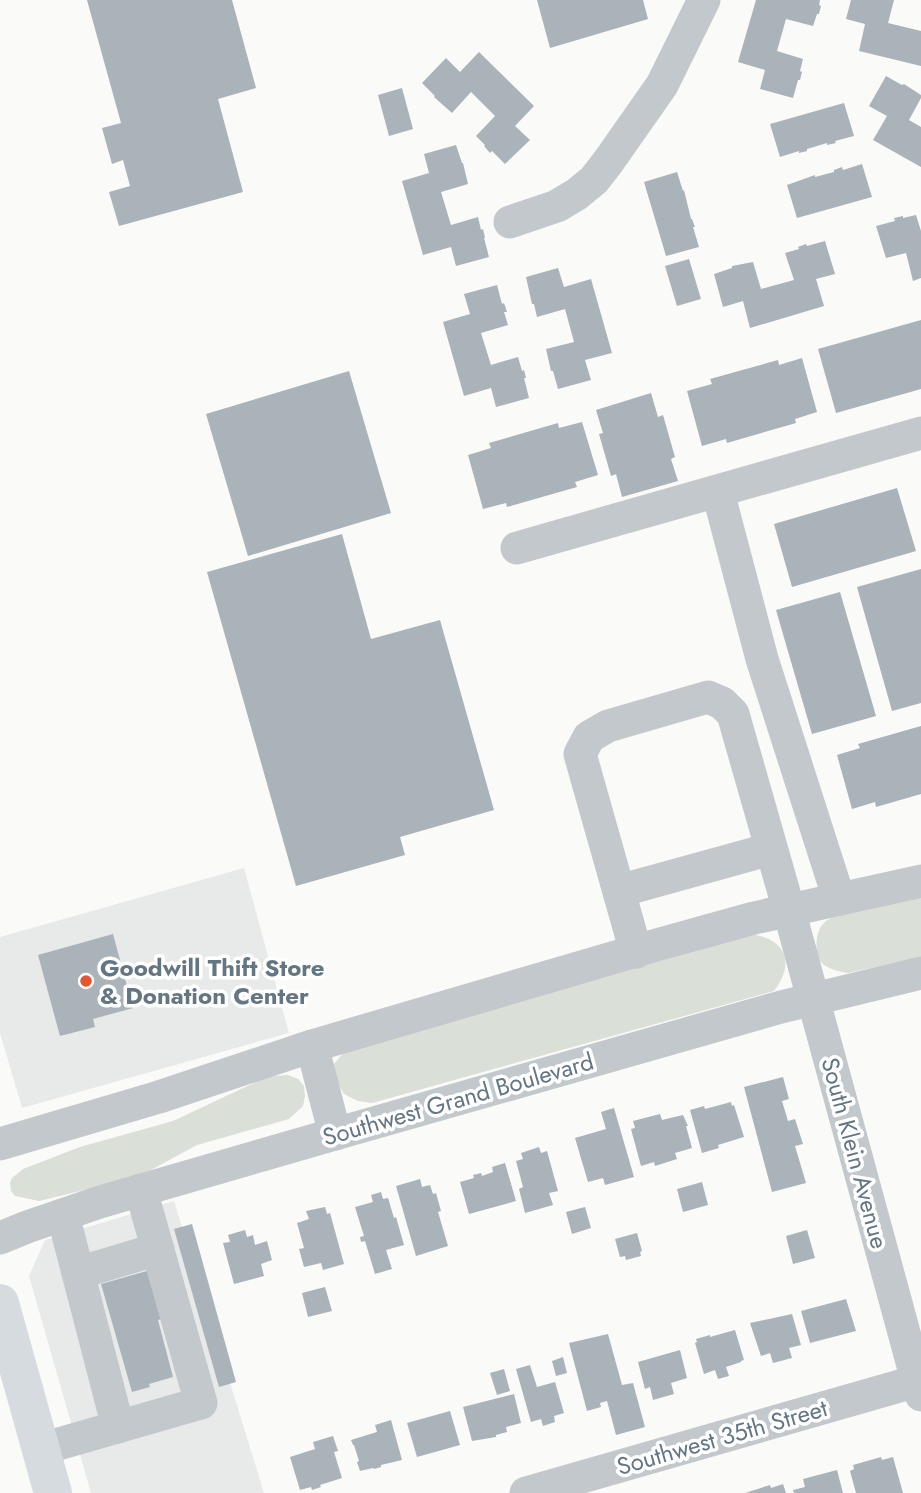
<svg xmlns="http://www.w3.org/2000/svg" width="921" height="1493" font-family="Jost,sans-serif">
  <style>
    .built { fill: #e8e9e9 }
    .green { fill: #dadfd7 }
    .building { fill: #aab3b9 }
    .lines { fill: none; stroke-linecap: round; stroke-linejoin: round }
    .minor { stroke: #c3c8cc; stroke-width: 33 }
    .major { stroke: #d6dbdf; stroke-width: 38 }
    .poi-dot { fill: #e4572e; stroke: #fff; stroke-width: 2.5 }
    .labels { text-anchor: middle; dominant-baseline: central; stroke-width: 7; stroke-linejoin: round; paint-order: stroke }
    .poi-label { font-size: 24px; font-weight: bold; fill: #657683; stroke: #fff; text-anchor: start }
    .street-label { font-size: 24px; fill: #657683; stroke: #fff }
  </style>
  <rect width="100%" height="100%" fill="#fafaf8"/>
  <g class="built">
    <path d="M244,868l45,165 -267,75 -22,-75v-96z"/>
    <path d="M174,1201l90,292h-173l-62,-217 16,-36z"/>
  </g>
  <g class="green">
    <path d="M921,897v60l-73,16c-8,-1 -21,-4 -27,-11 -7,-9 -6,-31 3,-39 2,-3 6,-4 9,-6z"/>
    <path d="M756,935c33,6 37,32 18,56l-402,112 -14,-2 -14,-7 -10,-17v-13l10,-12 402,-116z"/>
    <path d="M288,1075l10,4 6,7 1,10 -2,10 -14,13 -92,26 -59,32 -99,24 -24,-5 -4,-5 -1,-8 2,-5 11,-9 57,-22 93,-26 87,-41 14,-4z"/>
  </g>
  <g class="building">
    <path d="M87,0h145l24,88 -38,11 25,93 -124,34 -10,-34 21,-6 -7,-26 -11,4 -10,-36 19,-5z"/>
    <path d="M537,0h106l5,19 -98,29z"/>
    <path d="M756,0h64l-1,5 2,1 -2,8h-2l-4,12 -27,-7 -9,32 26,8 -3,12 2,1 -2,8h-2l-5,18 -33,-9 5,-19 -27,-8z"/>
    <path d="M851,0h43l-6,23 33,8v35l-62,-15 6,-27 -19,-5z"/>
    <path d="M479,52l55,54 -19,20 15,14 -25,24 -13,-13 -2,2 -6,-7 1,-1 -9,-9 19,-20 -24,-24 -19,21 -18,-16 1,-1 -13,-13 24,-25 14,14z"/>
    <path d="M886,76l16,9 2,-1 17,11v3l-12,22 12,7v40l-48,-27 14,-24 -18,-10z"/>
    <path d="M402,88l11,41 -24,7 -11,-41z"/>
    <path d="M844,103l10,33 -19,5 1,2 -9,2v-2l-20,6v2l-8,2v-2l-19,6 -10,-33z"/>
    <path d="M456,145l6,18h1l5,21 -27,8 10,33 27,-8 3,13 2,-1 2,9h-1l5,19 -33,9 -5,-19 -28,8 -21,-74 27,-8 -5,-19z"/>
    <path d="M862,164l10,33 -75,21 -10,-33 28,-10v2l19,-5v-2l8,-3 1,3z"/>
    <path d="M677,172l6,19 1,-1 7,29h1l3,8h-2l6,20 -33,9 -22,-74z"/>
    <path d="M916,215l5,16v47l-8,3 -7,-28 -20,5 -10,-32 19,-5 -1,-3 9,-2v2z"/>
    <path d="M825,241l10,33 -19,5 8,27 -74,22 -7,-27 -20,6 -9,-33 18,-6v-2l21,-4 8,27 33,-9 -9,-27 14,-4 -1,-2 8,-3 1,2z"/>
    <path d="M689,259l12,40 -24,7 -12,-40z"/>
    <path d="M558,268l6,19 27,-8 21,74 -27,7 6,20 -33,9 -5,-18h-2l-5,-22 28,-7 -9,-33 -28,8 -3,-13h-2l-6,-27z"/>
    <path d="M497,285l5,19 2,-1 3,9h-3l4,13 -27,8 10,32 27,-8 4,14 2,-1 2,8h-2l5,20 -33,9 -5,-19 -27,8 -21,-74 27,-8 -6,-20z"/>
    <path d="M921,320v69l-85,24 -18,-64z"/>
    <path d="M802,358l15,54 -22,7 1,4 -69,20 -1,-4 -24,7 -15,-55 25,-7 -2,-5 68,-19 1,5z"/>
    <path d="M349,371l42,142 -143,43 -42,-142z"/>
    <path d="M651,393l7,24 5,-2 12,42 -4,2 7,22 -56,16 -6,-23 -5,2 -12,-42 4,-1 -7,-23z"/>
    <path d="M582,422l16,53 -23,7 2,5 -70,20 -1,-4 -23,6 -15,-54 23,-7 -2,-5 69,-20 1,5z"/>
    <path d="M897,488l19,63 -124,36 -18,-63z"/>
    <path d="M342,534l29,105 69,-19 54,190 -94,27 5,18 -109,31 -89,-314z"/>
    <path d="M921,569v134l-29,8 -35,-124z"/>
    <path d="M840,592l36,124 -64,18 -36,-124z"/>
    <path d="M921,726v68l-45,13 -1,-5 -23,7 -15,-54 23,-7 -2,-4z"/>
    <path d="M113,934l20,74 -40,11 2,8 -35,9 -22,-81z"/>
    <path d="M783,1077l6,22 -7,2 6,20 7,-2 8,25 -8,2 11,37 -34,9 -28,-105z"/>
    <path d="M731,1102l1,4 2,-1 10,32 -26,8 1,3 -17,5 -12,-43 14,-4 1,3z"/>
    <path d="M614,1108l20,69 -29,8 -2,-7 -15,4 -13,-44 31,-9 -5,-17z"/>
    <path d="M660,1114l2,6 21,-5 5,11h-2l6,22 -17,5 2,6 -22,7 -1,-4 -13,4 -10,-37 4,-1 -2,-7z"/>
    <path d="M539,1147l2,6 6,-2 11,40 -9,2 4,12 -28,8 -6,-24 4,-2 -7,-26 7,-2 -2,-6z"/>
    <path d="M505,1163l11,38 -47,13 -9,-32 14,-4 -1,-3 8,-2 1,3 11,-4 -1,-5z"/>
    <path d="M420,1179l2,8 8,-2 3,9 3,-1 5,18 -3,1 10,34 -32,10 -20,-70z"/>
    <path d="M702,1182l6,23 -25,7 -6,-23z"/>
    <path d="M381,1192l2,7 5,-1 6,20 2,-1 8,28 -18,5 6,19 -17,5 -10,-33 -4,1 -1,-5 4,-1 -9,-29 18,-5 -2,-7z"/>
    <path d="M325,1207l2,7 3,-1 14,51 -21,6 -2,-7 -17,4 -5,-18 5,-1 -7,-25 12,-4 -3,-8z"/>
    <path d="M585,1207l6,21 -19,6 -6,-22z"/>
    <path d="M192,1224l44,158 -17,5 -45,-158z"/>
    <path d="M245,1230l2,7 6,-2 2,10 12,-4 5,19 -11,4 3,12 -30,8 -11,-41 7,-1 -2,-7z"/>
    <path d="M807,1230l8,28 -22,6 -7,-28z"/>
    <path d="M637,1233l5,18 -2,1 1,4 -15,4 -1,-4 -5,1 -5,-18z"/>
    <path d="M147,1271l19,47 -8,2 15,57 -24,7 1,3 -18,5 -31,-108z"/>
    <path d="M325,1287l7,24 -24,6 -6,-24z"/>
    <path d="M846,1299l10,32 -46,12 -9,-32z"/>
    <path d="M792,1314l9,31 -12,3 3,10 -19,5 -3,-10 -9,3 -11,-33z"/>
    <path d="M735,1330l9,30 -3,1v1l-15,5 3,9 -11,3 -3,-9 -11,4 -9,-31 2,-1 -1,-3 14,-4v2z"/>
    <path d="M608,1334l14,51 11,-2 12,44 -29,8 -9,-34 -7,2 1,4 -14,4 -18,-68z"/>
    <path d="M680,1350l7,28 -16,5 3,11 -21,6 -3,-13 -5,2 -7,-27z"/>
    <path d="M563,1357l4,16 -11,3 -4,-15z"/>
    <path d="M530,1365l7,22 18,-5 9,31 -10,3 1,6 -12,4 -2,-7 -10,3 -15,-53z"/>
    <path d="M504,1369l6,22 -13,4 -7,-22z"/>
    <path d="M514,1394l7,29 -15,4 1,5 -11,3v2l-24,4 -9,-34z"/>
    <path d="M450,1411l10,34 -43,12 -10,-34z"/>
    <path d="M391,1420l11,40 -21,5v2l-7,2 -1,-1 -13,3 -3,-9 2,-1 -5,-16h-1l-2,-5 26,-8 -2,-7z"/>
    <path d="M333,1436l5,15 -4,1 8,26 -22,7 1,2 -9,3 -1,-3 -11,3 -10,-33 25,-8 -2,-7z"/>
    <path d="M881,1457l1,3 11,-3 10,36h-47l-6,-22 4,-2 -1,-4z"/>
    <path d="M837,1470l6,23h-49l-1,-3 12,-3 -2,-8z"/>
    <path d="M783,1484l3,9h-41l25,-8 1,3z"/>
  </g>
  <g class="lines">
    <g class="minor">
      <path d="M510,222l47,-16 20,-12 17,-14 14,-18 54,-77 42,-85"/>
      <path d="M718,492l44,167 77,240"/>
      <path d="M517,548l404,-115"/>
      <path d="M619,891l152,-42"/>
      <path d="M636,952l-56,-198 9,-17 19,-11 100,-29 14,6 11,11 56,196 132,485"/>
      <path d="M312,1046l23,88"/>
      <path d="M0,1144l159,-47 153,-51 348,-102 94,-26 167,-37"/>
      <path d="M63,1215l55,212"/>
      <path d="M0,1238l27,-11 73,-25 235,-68 446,-127 140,-34"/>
      <path d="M78,1273l80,-24"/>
      <path d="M41,1449l160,-46 -60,-213"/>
      <path d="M526,1493l391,-112"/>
    </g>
    <path class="major" d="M0,1303l53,190"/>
  </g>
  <circle class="poi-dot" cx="86" cy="981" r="7"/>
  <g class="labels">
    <g class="poi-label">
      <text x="100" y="967">Goodwill Thift Store<tspan x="100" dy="28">&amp; Donation Center</tspan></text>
    </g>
    <g class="street-label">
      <text transform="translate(458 1099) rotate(-16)">Southwest Grand Boulevard</text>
      <text transform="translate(855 1153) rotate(75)">South Klein Avenue</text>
      <text transform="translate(722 1437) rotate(-16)">Southwest 35th Street</text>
    </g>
  </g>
</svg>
